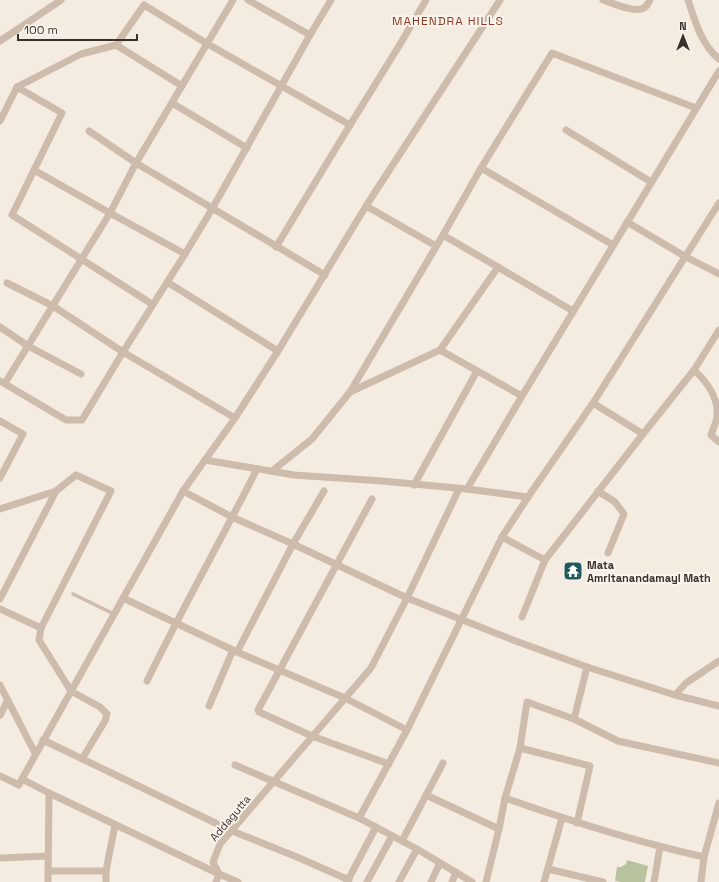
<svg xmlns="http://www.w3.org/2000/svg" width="719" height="882" font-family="'Space Grotesk',sans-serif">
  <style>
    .green { fill: #b8c4a0 }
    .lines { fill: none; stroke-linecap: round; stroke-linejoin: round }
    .lane { stroke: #cdbbac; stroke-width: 3.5 }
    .street { stroke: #cdbbac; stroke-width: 7 }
    .labels { text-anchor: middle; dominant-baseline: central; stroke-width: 4; stroke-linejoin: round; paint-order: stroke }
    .poi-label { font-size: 11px; font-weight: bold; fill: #3b302b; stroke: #fbf5ee; text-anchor: start }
    .street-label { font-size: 11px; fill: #3b302b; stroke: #fbf5ee }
    .neighbourhood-label { font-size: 12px; letter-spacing: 1px; fill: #8c3b22; stroke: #fbf5ee }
  </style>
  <rect width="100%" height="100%" fill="#f4ebe1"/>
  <path class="green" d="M627,860l21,6 -3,16h-24l-6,-1 2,-14h4l5,-3z"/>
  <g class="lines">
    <path class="lane" d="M73,594l41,20"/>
    <g class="street">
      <path d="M248,0l62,35"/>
      <path d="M603,0c9,3 30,12 38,9 5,-1 7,-5 9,-9"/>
      <path d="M688,0c7,21 13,44 31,59"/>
      <path d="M0,41l61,-41"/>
      <path d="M116,45l66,41"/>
      <path d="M17,87l64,-33 35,-9 28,-40 62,38 144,82 -74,122"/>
      <path d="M172,103l75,45"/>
      <path d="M0,121l17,-34 45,26 -50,102 140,89"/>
      <path d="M350,125l49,-79 27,-46"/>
      <path d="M566,130l85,52"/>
      <path d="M89,131l47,32 189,112"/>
      <path d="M481,168l71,-115 144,55"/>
      <path d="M34,170l76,43 75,41"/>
      <path d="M366,206l70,40"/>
      <path d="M627,222l59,35 33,17"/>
      <path d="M167,282l111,69"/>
      <path d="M7,283l46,23 70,46 112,66"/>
      <path d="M573,311l-130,-76 38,-67 132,77"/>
      <path d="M0,327l28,19 53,28"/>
      <path d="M440,350l58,-83"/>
      <path d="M694,370c12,11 25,28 23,47 -1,6 -4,12 -6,18l8,7"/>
      <path d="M0,381l66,39h16l41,-68 62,-98 27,-45 98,-174 21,-35"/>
      <path d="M5,383l105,-170 26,-50 97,-163"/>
      <path d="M350,392l93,-157"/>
      <path d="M593,403l50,31 51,-64 25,-40"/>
      <path d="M0,421l23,13 -23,44"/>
      <path d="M205,460l89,15 88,6 85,8 61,8"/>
      <path d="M272,471l40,-32 38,-47 90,-42 82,46"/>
      <path d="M414,485l63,-114"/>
      <path d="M467,489l55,-93 197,-325"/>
      <path d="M183,491l49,26 61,27 114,54 106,42 74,27 88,28 44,11"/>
      <path d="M598,491l17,11 9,12 -16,39"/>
      <path d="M372,499l-114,211 1,2 53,24 77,28"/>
      <path d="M0,509l56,-18 20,-16 35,16 -70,137 -2,12 32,51 29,16 7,7 -2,7 -23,38"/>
      <path d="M502,537l43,23 -23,57"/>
      <path d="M545,560l98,-126"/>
      <path d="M123,598l114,54 108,46 62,32"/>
      <path d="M0,599l56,-108"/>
      <path d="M0,609l41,19"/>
      <path d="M237,652l56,-108 31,-53"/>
      <path d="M147,681c35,-72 74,-141 110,-212"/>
      <path d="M0,685l35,68"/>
      <path d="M675,695l11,-12 33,-22"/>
      <path d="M209,706l24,-56"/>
      <path d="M0,715l8,-15"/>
      <path d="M574,719l44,22 101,22"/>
      <path d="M43,740l189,91 65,26 52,23"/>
      <path d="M520,748l70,18 -13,57"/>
      <path d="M235,765l124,53 58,31 55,33"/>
      <path d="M0,776l19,9 3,-6 27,14 170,81 -3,8"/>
      <path d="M22,779l161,-288 52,-73 43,-67 88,-145 134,-206"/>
      <path d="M426,795l73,34"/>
      <path d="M505,798c65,23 131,44 199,59"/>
      <path d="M359,818l48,-88 95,-193 26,-40 65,-94 126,-200"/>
      <path d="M402,841l41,-78"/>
      <path d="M0,858l48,-2"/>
      <path d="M548,869l55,13"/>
      <path d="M48,871h58"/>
      <path d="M48,882l1,-89"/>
      <path d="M106,882v-11l9,-46"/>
      <path d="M238,882l-19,-8 -6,-12 7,-18 151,-176 36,-70 52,-109"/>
      <path d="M347,882l29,-55"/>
      <path d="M367,882l25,-46"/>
      <path d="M399,882l18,-33"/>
      <path d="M431,882l9,-19"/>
      <path d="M452,882l4,-10"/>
      <path d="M486,882l13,-53 6,-31 15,-50 7,-46 47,17 13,-52"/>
      <path d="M544,882l18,-64"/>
      <path d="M654,882l6,-35"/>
      <path d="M701,882l3,-25 15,-54"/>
    </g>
  </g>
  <defs>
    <g id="temple-square" transform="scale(1)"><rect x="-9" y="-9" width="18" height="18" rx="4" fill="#1f5a5e" stroke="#fbf5ee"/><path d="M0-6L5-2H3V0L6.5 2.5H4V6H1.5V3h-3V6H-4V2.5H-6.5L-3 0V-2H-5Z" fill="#fff"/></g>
  </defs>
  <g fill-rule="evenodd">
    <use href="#temple-square" x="573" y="571"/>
  </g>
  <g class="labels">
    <g class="poi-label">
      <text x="587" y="565">Mata<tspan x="587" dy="13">Amritanandamayi Math</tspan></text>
    </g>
    <g class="street-label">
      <text transform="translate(230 818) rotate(-50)">Addagutta</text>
    </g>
    <g class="neighbourhood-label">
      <text x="448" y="21">MAHENDRA HILLS</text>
    </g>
  </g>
  <g transform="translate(683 36)" stroke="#fbf5ee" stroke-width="3" paint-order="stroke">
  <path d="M0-3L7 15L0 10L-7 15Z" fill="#3b302b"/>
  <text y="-6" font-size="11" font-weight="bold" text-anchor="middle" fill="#3b302b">N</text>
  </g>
  <path d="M18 34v6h119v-6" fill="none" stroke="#3b302b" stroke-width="2"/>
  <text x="24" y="34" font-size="12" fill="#3b302b" stroke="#fbf5ee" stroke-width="3" paint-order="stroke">100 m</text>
</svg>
